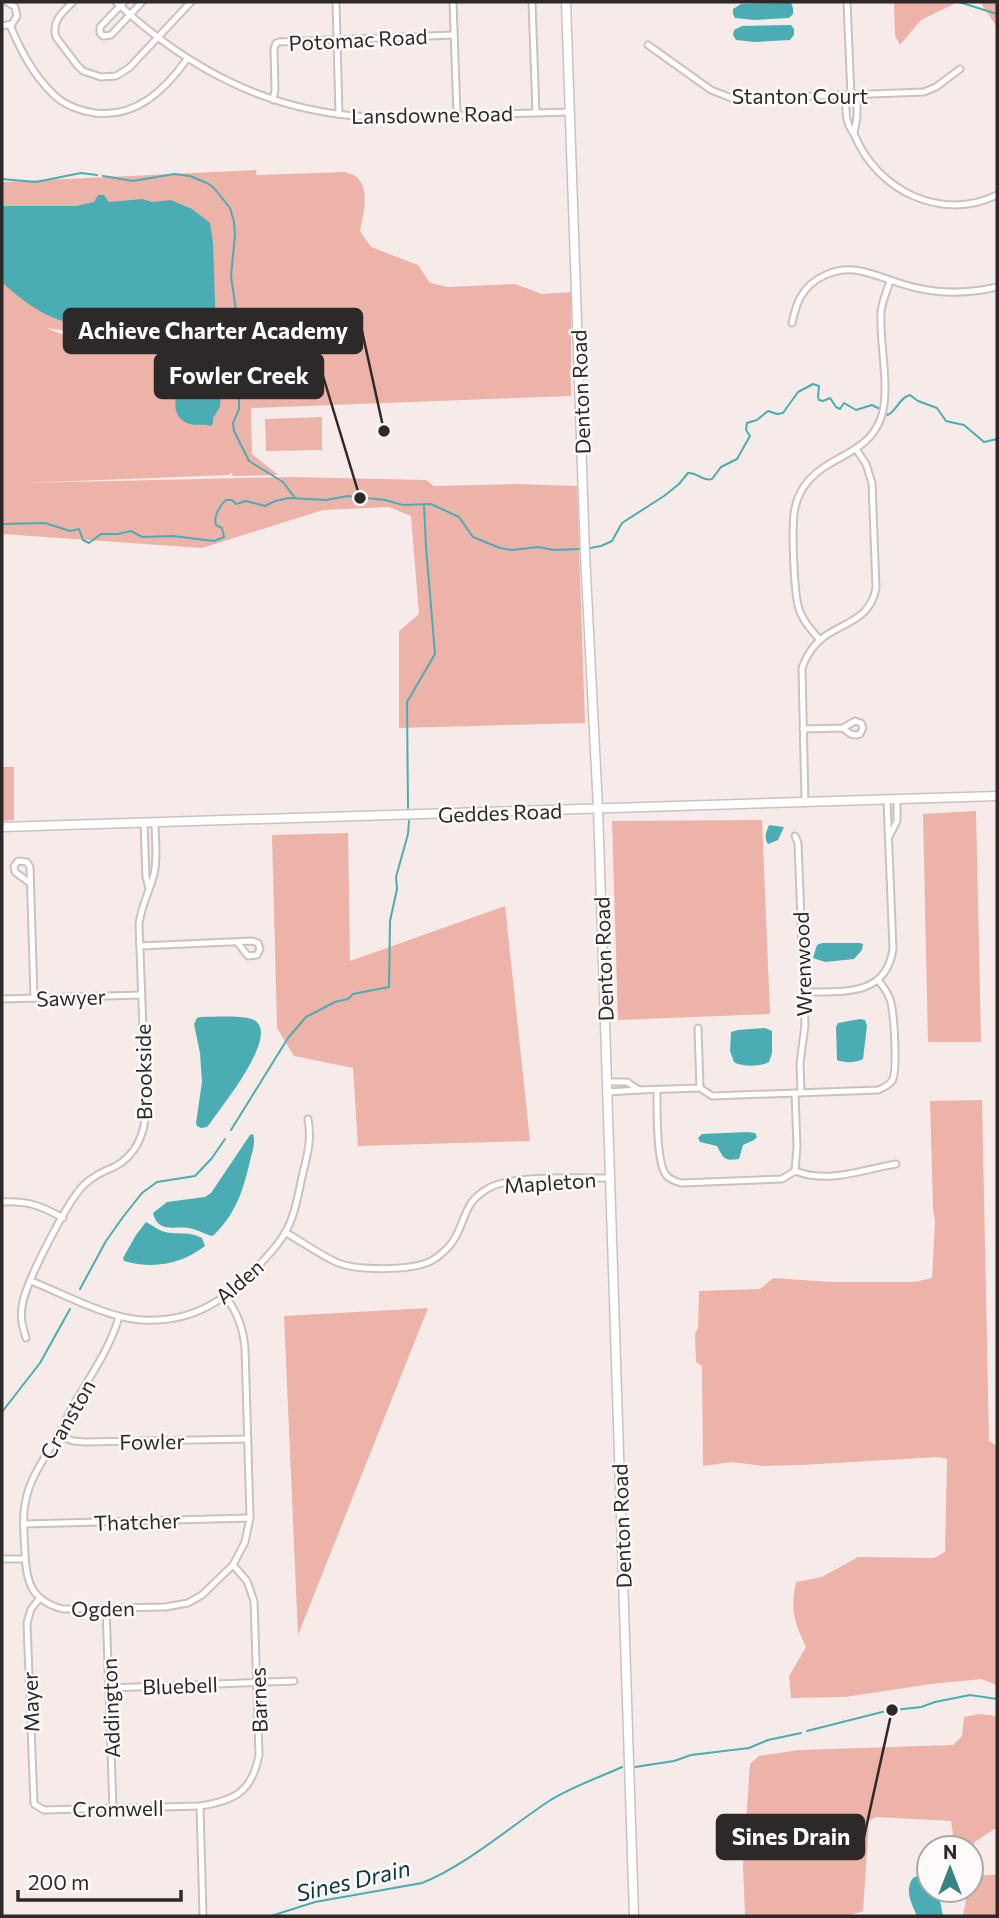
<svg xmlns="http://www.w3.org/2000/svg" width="999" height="1918" font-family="Commissioner,sans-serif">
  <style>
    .green { fill: #eeb3a8; fill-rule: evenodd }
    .water { fill: #4aadb3 }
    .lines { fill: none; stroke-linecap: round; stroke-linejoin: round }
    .stream { stroke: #4aadb3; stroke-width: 2 }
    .street-casing { stroke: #cbc1bf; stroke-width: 9 }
    .secondary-casing { stroke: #cbc1bf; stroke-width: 11 }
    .street { stroke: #fff; stroke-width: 5 }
    .secondary { stroke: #fff; stroke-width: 8 }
    .labels { text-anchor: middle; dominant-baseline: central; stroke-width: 5; stroke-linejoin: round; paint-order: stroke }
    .street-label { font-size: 21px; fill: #2d2928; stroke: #fefaf9 }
    .water-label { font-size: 23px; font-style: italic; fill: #09393c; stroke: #fefaf9 }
    .leader { fill: none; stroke: #2d2928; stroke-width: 2.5 }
    .callout-dot { fill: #2d2928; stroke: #fefaf9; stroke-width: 2.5 }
    .callout { fill: #2d2928; stroke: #2d2928; stroke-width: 2.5 }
    .callout-label { font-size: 23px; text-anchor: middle; font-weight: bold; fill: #fff }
  </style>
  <rect width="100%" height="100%" fill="#f6ebe9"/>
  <g class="green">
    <path d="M894,2h64l-37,18 -21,25 -5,-9z"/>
    <path d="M980,2h17v25z"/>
    <path d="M256,170l1,7 1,-2 87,-3c3,1 7,2 10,4 16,11 8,39 5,55l11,16 47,18 12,18 18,4 67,-3 27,10 29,-2v104l-320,12 1,46 26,21 -45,1 -1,-3 -4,2 -204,8 268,-6 134,3 8,6 84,-2 59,2 8,237 -186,5v-97l20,-17 -8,-98 -22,-9 -66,3 -121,38 -200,-14v-352zM47,328l70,10v1c-22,1 -50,0 -70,-11z"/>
    <path d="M322,417v33l-56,1 -1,-32z"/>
    <path d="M2,767h12v53l-12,1z"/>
    <path d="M976,811l5,231h-53l-5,-228z"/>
    <path d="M762,820l8,194 -152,6 -6,-199z"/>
    <path d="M348,833l2,128 155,-55 25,235 -172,5 -5,-78 -59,-12 -17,-28 -5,-193z"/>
    <path d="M982,1100l7,341 8,5v239l-16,-6 -50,5 -86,13 -54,1 -2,-22 17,-29c-12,-26 -16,-36 -10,-65l26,-5 36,-20 76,1 11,-6 2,-93 -9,-2 -137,8 -38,1 -31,-4 -29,4 -1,-100 -6,-4 -1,-28 3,-6 1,-37 61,-2 13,-11 58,4h84l17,-4 3,-56 -2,-14 -3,-107z"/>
    <path d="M428,1308l-130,327 -14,-319z"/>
    <path d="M979,1714l18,2 -1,112 -20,13 -6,7h-15l-4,-27 -75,-4 -7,4 -6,90 -16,5h-102l-2,-51 7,-101 9,-8 40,-6 154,-5 9,-9 2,-19z"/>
    <path d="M988,1875h9v41h-34l3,-17 -2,-9h7v-10l7,-4z"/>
  </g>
  <g class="water">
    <path d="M791,3l2,5v6l-4,4 -34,2 -20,-2 -2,-4v-5l8,-5z"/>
    <path d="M791,25l3,4v6l-4,5 -35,2 -19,-2 -3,-5 1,-5 8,-4z"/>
    <path d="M98,195h6l5,7 33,-3 10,3 19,-2 21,9 18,14 3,19 3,92 5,52 -1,21 -7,11v5l-2,3c-9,-3 -18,1 -26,-4 -27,-15 14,-63 -13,-89 -22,-23 -54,-3 -81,-6 -36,-3 -64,-21 -89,-45v-76h74l18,-4z"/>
    <path d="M769,825l15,2 -6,13 -10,4c-5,-8 -1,-13 1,-19z"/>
    <path d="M822,943h38l3,1 -1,6 -8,9 -29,3 -12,-4 4,-13z"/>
    <path d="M200,1017c13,0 44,-2 54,3 27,14 -33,87 -43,102l-4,5 -6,1 -4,-2 -1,-3 6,-41 -2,-29 -6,-29 3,-6z"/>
    <path d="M860,1019l5,1 2,6 -4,33c-7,4 -19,4 -26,1l-1,-33 2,-4z"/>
    <path d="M765,1028l7,3v22l-3,9c-9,5 -27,5 -35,0l-4,-11 1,-19 7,-2z"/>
    <path d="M747,1132l8,1 2,4 -3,3 -11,5 -4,14c-15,2 -15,0 -22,-13l-17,-4 -2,-4 4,-4z"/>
    <path d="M253,1134c3,9 -1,18 -3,27 -7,30 -14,52 -36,74l-3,1c-8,-3 -15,-7 -23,-8 -15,-2 -30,5 -35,-15l14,-11 38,-5 6,-4 39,-58z"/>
    <path d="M146,1222c6,3 11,7 16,9 14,5 24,-1 40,7l3,8c-25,19 -52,23 -81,15l-1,-3 13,-23z"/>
    <path d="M923,1873l6,1v16h9l5,26h-26c-5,-12 -13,-26 -4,-38z"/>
  </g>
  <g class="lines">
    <g class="stream">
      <path d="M959,2l38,12"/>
      <path d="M103,176l30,5 41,-7 16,2 17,7 7,5 16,20 4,14 1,13 -4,41 6,42 -4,46 6,25v20l-6,14 1,8 15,30 34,21 12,16"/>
      <path d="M2,179l34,3 45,-9 16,2"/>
      <path d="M884,413l4,2c9,-5 12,-18 22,-20l8,6 19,7 9,13 18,4 20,17 13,-3"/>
      <path d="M2,524l43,-1 25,8 9,-2 4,11 6,3 12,-9h17l13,-3 11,6 31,-1 41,5 10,-4 -2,-9 -6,-3c-3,-8 4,-20 10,-25h6l4,4 10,-3 19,5 10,-5 14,-3 37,2 22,-4 37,4 18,5 28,-1 28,13 14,20 27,11 12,2 26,-3 16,3 26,-1"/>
      <path d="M590,548l11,-2 11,-5 10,-18 42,-27 15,-12 9,-11c9,-1 15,9 24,6l9,-12 16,-8 13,-23 -4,-6 1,-7 10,-3 11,-9 9,3 6,-1 15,-21 15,-8 6,2 -1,11 1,3 4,1 7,-3 6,9 4,2 4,-6 12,7 16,-5 8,4"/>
      <path d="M408,808l-1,-106 28,-48 -9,-107 -2,-42"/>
      <path d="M231,1130l57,-92 18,-21 29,-15 13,-3 5,-5 36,-7 1,-66 7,-32 -1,-12 12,-43 1,-13"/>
      <path d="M80,1289l26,-48 17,-24 19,-24 15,-11 38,-6 17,-18 13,-19"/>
      <path d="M2,1412l38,-49 30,-54"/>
      <path d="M807,1731l79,-20 35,-4 14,-5 35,-7 27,4"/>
      <path d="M635,1767l39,-6 17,-6 58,-7 19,-8 33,-7"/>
      <path d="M271,1916l44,-14 107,-19c43,-17 88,-56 127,-82 22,-14 49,-23 73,-34"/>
    </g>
    <g class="street-casing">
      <g id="street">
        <path d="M73,2c-10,10 -22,19 -17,35l21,28 6,6 18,6 15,-1 13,-8 62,-66"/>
        <path d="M116,2c73,68 155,111 256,115 22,1 43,0 64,-1 45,-1 89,-3 134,-4"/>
        <path d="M124,2l-24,25v6l3,3 8,-1 31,-33"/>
        <path d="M336,2l3,112"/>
        <path d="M453,2l4,113"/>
        <path d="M532,2l4,111"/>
        <path d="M847,2l4,94"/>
        <path d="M10,25c11,27 26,56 50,75 11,8 22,11 35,13 41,5 70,-23 92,-54"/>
        <path d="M2,26l10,-2 5,-8 -2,-9 -8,-5"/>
        <path d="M648,45l63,45 23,9 190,-7 12,-5 24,-18"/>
        <path d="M846,96c0,9 -1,19 2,27 1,5 5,8 7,13 23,55 87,86 142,59"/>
        <path d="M273,100l2,-10 -1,-41 2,-6 3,-1 175,-7"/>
        <path d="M854,133l3,-16v-21"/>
        <path d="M792,323c2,-8 4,-18 8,-25 11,-21 38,-32 60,-27 20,4 38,13 57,17 26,6 54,5 80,-1"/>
        <path d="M820,640c-8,-9 -17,-19 -21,-31 -5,-16 -8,-84 -4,-101 2,-10 7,-20 14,-28 22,-25 59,-26 72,-62 10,-29 -2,-74 0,-106 1,-11 6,-21 9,-31"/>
        <path d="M803,729l40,-1 12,-7 6,2 2,5 -3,6c-8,3 -11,-1 -17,-6"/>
        <path d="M805,803l-3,-135c4,-12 12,-24 23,-32 21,-14 46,-18 51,-48l-4,-105 -6,-19 -10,-15"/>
        <path d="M144,823l2,54 3,11"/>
        <path d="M890,835l7,-14v-21"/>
        <path d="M795,836l3,7 7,182 -5,38 1,30"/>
        <path d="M30,883l-15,-11 -1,-6 4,-5 9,1 3,5 4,131"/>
        <path d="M140,946l112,-5 6,2 2,6 -3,6 -9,1 -11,-14"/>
        <path d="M804,992c37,-1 82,6 89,-43l-6,-148"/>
        <path d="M2,999l139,-4"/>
        <path d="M698,1028l2,60 12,8 166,-6c5,-2 10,-4 14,-9 6,-10 2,-70 -2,-82 -3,-7 -7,-13 -12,-19"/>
        <path d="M607,1082h20l12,8 -31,2"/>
        <path d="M639,1090l61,-2"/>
        <path d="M657,1090c0,17 -1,73 9,85 4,5 9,6 15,8l101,-4 13,-8c35,13 65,-1 101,-7"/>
        <path d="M795,1094l2,52 -2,25"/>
        <path d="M2,1202c26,-1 38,3 61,16"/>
        <path d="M285,1232c17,10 34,22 51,30 20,9 75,9 95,-1 7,-4 15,-11 20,-17 16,-21 10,-41 38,-56 23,-13 93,-10 121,-10"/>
        <path d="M31,1281c33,13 76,37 111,39 52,3 86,-21 120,-58 8,-9 17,-18 23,-29 10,-17 13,-38 17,-56 5,-22 10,-35 6,-58"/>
        <path d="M119,1317c-10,34 -30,60 -47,91 -5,9 -9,19 -15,28 -11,21 -26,39 -31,63 -4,17 -2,36 -1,54 1,30 7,48 38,56l102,-2 23,-4 14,-8 31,-30 12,-23 5,-24 -5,-170c-2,-20 -7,-34 -19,-51"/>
        <path d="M26,1338c-3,-10 -6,-20 -4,-31 2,-22 47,-110 64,-124 8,-7 18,-12 28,-16 23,-12 31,-33 32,-58l-7,-185c2,-18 11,-33 15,-50 4,-16 1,-35 1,-52"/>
        <path d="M58,1435l15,6 12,1 163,-3"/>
        <path d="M24,1524l226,-6"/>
        <path d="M2,1559h23"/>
        <path d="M40,1598l-9,11 -4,14 7,181 10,6 156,-4c34,-5 52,-14 59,-51l-5,-154 -7,-20 -14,-16"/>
        <path d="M106,1608l7,200"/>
        <path d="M109,1688l185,-7"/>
        <path d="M200,1806l3,110"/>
      </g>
    </g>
    <g class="secondary-casing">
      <g id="secondary">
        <path d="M566,2l19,552 13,254 36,1108"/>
        <path d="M2,827l995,-31"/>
      </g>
    </g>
    <use href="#street" class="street"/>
    <use href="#secondary" class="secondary"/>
  </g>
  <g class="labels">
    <g class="street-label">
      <text transform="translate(358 39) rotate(-3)">Potomac Road</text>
      <text x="800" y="95">Stanton Court</text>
      <text transform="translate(432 114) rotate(-1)">Lansdowne Road</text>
      <text transform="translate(580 392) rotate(-92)">Denton Road</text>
      <text transform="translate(500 812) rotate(-2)">Geddes Road</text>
      <text transform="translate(603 959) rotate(-92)">Denton Road</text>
      <text transform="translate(802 964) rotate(-92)">Wrenwood</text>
      <text transform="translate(71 997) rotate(-2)">Sawyer</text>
      <text transform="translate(143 1072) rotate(-91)">Brookside</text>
      <text transform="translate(550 1182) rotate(-4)">Mapleton</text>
      <text transform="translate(239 1281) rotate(-41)">Alden</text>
      <text transform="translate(67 1419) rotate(-60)">Cranston</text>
      <text transform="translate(152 1441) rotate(-1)">Fowler</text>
      <text transform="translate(137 1521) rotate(-2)">Thatcher</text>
      <text transform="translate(621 1526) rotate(-92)">Denton Road</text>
      <text transform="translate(103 1608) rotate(-1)">Ogden</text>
      <text transform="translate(180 1685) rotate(-2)">Bluebell</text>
      <text transform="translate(258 1700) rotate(-92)">Barnes</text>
      <text transform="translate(30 1702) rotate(-92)">Mayer</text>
      <text transform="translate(110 1708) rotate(-92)">Addington</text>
      <text transform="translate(118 1808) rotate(-1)">Cromwell</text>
    </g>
    <g class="water-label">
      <text transform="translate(353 1880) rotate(-13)">Sines Drain</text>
    </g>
  </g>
  <path class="leader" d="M384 431L362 331M360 498L323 376M892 1710L864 1837"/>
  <g class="callout-dot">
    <circle cx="384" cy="431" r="7"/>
    <circle cx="360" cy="498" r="7"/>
    <circle cx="892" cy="1710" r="7"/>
  </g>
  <g class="callout">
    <rect x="64" y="309" width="298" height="44" rx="7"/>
    <rect x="155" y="354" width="168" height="44" rx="7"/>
    <rect x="717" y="1815" width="147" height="44" rx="7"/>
  </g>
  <g class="callout-label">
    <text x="213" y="339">Achieve Charter Academy</text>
    <text x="239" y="384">Fowler Creek</text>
    <text x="791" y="1845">Sines Drain</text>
  </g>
  <rect width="999" height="1918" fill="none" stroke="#2d2928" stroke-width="7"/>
  <g transform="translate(950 1869)"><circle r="33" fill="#fefaf9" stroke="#aaa6a5" stroke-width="2"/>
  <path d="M0-5L12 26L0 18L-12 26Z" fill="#388185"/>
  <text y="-10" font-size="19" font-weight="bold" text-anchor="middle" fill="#2d2928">N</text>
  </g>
  <path d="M18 1890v10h163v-10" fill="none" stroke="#2d2928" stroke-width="3.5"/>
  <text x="28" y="1890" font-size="21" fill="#2d2928" stroke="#fefaf9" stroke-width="5" paint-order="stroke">200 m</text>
</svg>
